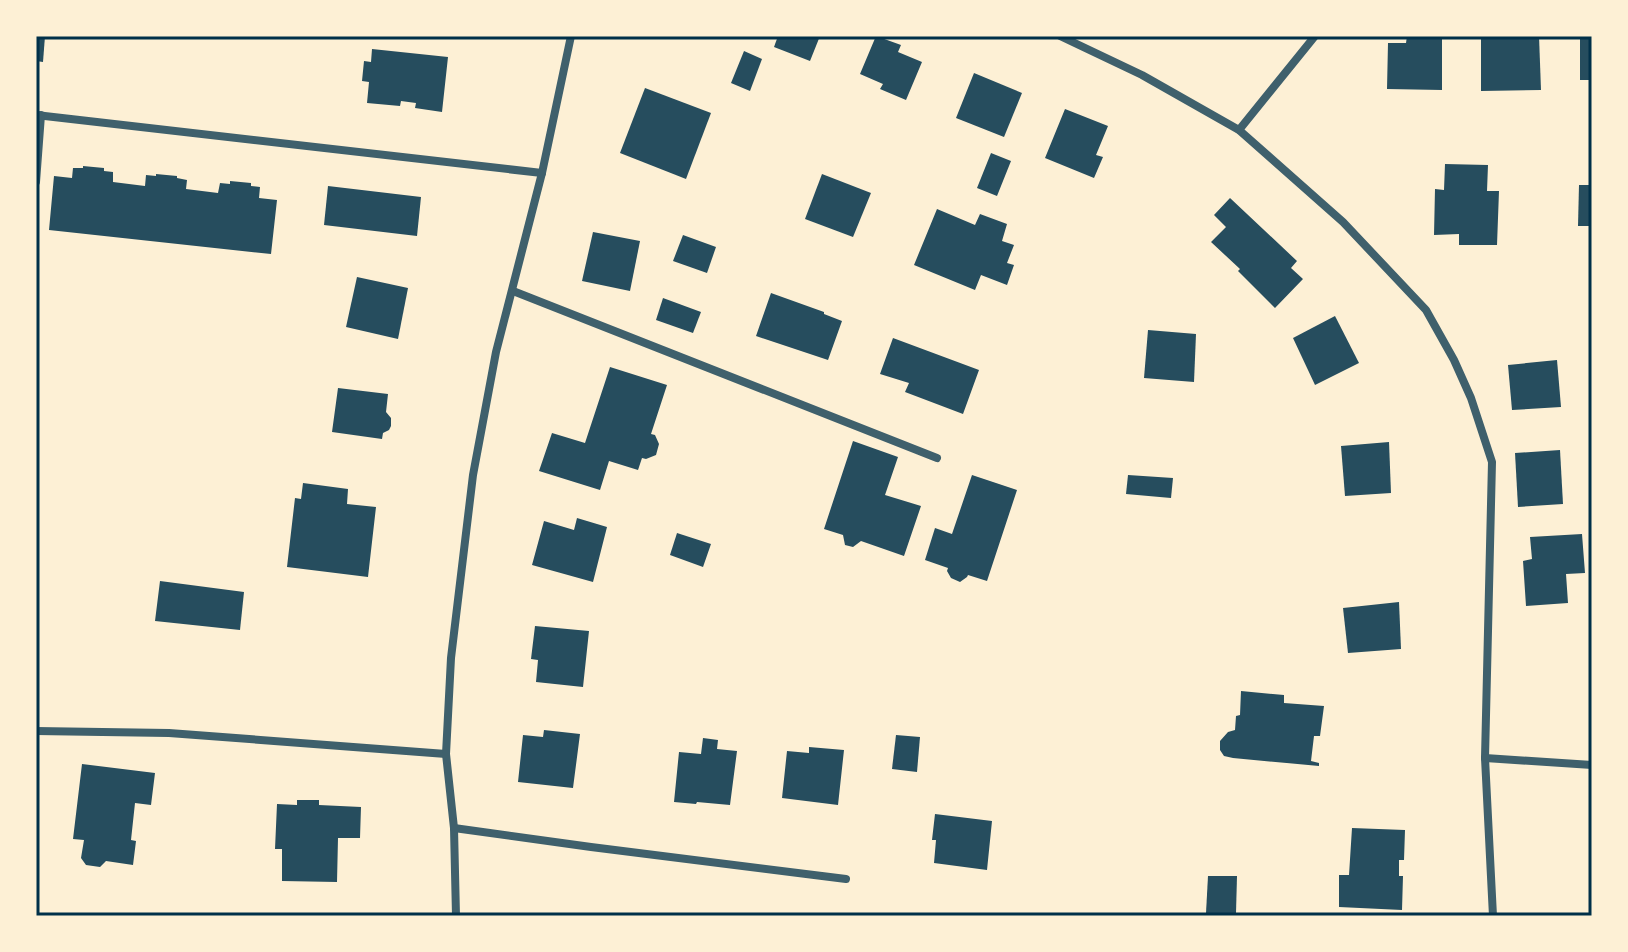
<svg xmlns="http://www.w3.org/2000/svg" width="1628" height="952" font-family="'Libre Baskerville',serif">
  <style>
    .building { fill: #264d5e }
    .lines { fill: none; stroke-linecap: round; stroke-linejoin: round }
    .minor { stroke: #3f606c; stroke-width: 8 }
    .neatline { fill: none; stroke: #003049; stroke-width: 3 }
  </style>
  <rect width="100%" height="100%" fill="#fdf0d5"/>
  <g class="building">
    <path d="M36,36h9l-2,26 -7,-1z"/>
    <path d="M778,36h42l-10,25 -36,-14z"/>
    <path d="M876,36l25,9 -3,7 24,10 -16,38 -26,-11 3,-5 -23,-10z"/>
    <path d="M1407,36h35v54l-55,-1 1,-46h18z"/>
    <path d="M1481,36h58l2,54 -60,1z"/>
    <rect x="1580" y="36" width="12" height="44"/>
    <path d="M372,49l76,8 -6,55 -27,-4 1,-5 -15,-2 -1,5 -33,-3 2,-21 -7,-1 2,-20 7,1z"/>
    <path d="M744,51l18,8 -12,32 -19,-8z"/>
    <path d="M974,73l48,20 -18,44 -48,-19z"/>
    <path d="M645,88l66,25 -25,66 -66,-26z"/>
    <path d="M1065,109l43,17 -12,29 7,2 -9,21 -49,-20z"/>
    <path d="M991,153l20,8 -14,35 -20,-8z"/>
    <path d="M1445,164l43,1 -1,26h12l-2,54h-38v-11l-25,1 1,-46 9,1z"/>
    <path d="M83,166l21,2v3l9,1v10l32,4 1,-11 10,1v-2l21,2v2l10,2 -1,9 32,4 2,-10 10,1v-3l21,2v3l9,1 -1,11 18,2 -6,54 -222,-24 5,-54 18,2 1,-10h10z"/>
    <path d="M822,174l49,19 -18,44 -48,-18z"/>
    <path d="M1579,185h13v41h-14z"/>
    <path d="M328,186l93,11 -4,39 -93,-11z"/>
    <path d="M1230,198l67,63 -6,7 12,11 -28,29 -37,-37 2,-2 -29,-27 15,-15 -12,-12z"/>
    <path d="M937,209l38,16 5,-11 27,10 -5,17 12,4 -7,18 7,2 -7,20 -26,-10 -6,15 -61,-25z"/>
    <path d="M593,232l47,9 -10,50 -48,-10z"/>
    <path d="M683,235l33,12 -9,26 -34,-12z"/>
    <path d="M357,277l51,11 -10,51 -52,-12z"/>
    <path d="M771,293l53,19v2l18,7 -14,39 -72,-24z"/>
    <path d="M663,298l38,14 -8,21 -37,-13z"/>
    <path d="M1335,316l24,47 -44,22 -22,-47z"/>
    <path d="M1148,330l48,4 -2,48 -50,-4z"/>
    <path d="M893,338l86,32 -16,44 -58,-22 4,-9 -29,-9z"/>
    <path d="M1557,360l4,47 -49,3 -4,-45z"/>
    <path d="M610,367l57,18 -16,49 4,1 4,9 -3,11 -10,4 -4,-1 -4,12 -29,-9 -9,29 -61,-19 13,-38 33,10z"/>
    <path d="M338,388l50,6 -2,18 5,6v8l-2,4 -6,3 -1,6 -50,-7z"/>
    <path d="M853,441l45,16 -13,38 36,11 -17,50 -43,-15 -8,6 -8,-2 -2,-10 -19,-6z"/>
    <path d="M1389,442l2,51 -46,3 -4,-50z"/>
    <path d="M1560,450l3,54 -45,3 -3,-54z"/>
    <path d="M972,475l45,15 -30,91 -19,-6 -1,2 -7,5 -9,-4 -4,-7 1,-3 -23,-8 10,-32 17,6z"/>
    <path d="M1128,475l45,3 -2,20 -45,-4z"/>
    <path d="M303,483l45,6 -1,15 29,3 -8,70 -81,-10 8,-69 6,1z"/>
    <path d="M577,518l30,9 -14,55 -61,-17 12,-44 30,9z"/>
    <path d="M677,533l34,11 -8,23 -33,-12z"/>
    <path d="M1582,534l3,39 -19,1 2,29 -42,3 -3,-45 9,-2 -2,-22z"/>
    <path d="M160,581l84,11 -4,38 -85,-9z"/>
    <path d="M1399,602l2,47 -53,4 -5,-45z"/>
    <path d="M535,626l54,5 -6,56 -47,-5 2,-22 -7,-1z"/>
    <path d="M1241,691l43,4v8l40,3 -4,30h-6l-3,25 8,2v3l-86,-8 -9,-2 -4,-6v-9l8,-9 7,-2 1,-14 4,-1z"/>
    <path d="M544,730l36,4 -7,54 -55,-6 5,-47 20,2z"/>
    <path d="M896,735l24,2 -3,35 -25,-3z"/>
    <path d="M703,738l15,2 -1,9 20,2 -7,54 -33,-3 -1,2 -22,-2 5,-50 22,2z"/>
    <path d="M809,747l35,3 -6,55 -56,-7 5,-47 22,2z"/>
    <path d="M82,764l73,9 -4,32 -16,-2 -4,37 5,1 -3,24 -27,-4 -6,6 -14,-2 -5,-7 3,-18 -11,-1z"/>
    <path d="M297,800h22v5l42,2 -1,31h-22l-1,44 -55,-1v-32h-7l2,-45 20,1z"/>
    <path d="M935,814l57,7 -5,49 -53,-7 2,-23h-4z"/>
    <path d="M1352,828l53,2 -1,30h-5v16h4l-1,34 -63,-3v-32h10z"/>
    <path d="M1208,876h29l-1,37h-30z"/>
  </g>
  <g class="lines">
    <g class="minor">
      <path d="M1060,36l82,39 97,55 104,92 83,88 28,50 17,38 21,64 -7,296 8,158"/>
      <path d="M36,115l506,58"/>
      <path d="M1239,130l76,-94"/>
      <path d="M36,182l5,-67"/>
      <path d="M513,291l424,167"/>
      <path d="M36,731l133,2 277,21"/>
      <path d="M1485,758l107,7"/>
      <path d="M454,828l137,19 255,32"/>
      <path d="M456,916l-2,-88 -8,-74 5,-96 22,-183 23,-123 46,-179 29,-137"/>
    </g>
  </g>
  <rect width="1628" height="952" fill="none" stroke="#fdf0d5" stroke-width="76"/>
  <rect x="38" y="38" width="1552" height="876" class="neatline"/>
</svg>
